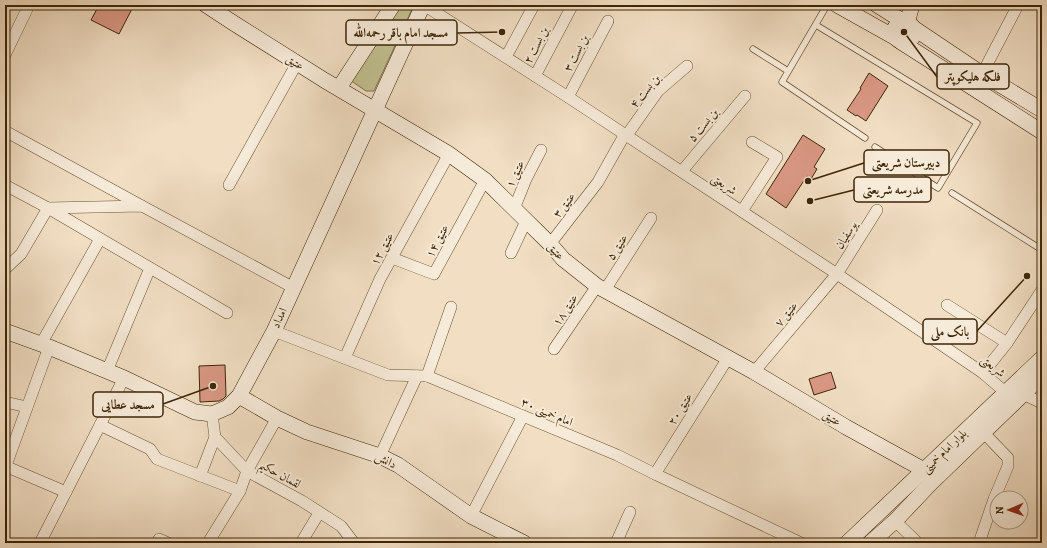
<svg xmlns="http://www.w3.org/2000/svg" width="1047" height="548" font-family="Alegreya,Amiri,serif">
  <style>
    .green { fill: #c1bf8f; stroke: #80724b }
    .building { fill: #d99884; stroke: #3e2607 }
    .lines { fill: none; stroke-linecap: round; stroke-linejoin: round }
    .lane-casing { stroke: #6b5436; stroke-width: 7 }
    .street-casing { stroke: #6b5436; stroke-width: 12 }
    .secondary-casing { stroke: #3e2607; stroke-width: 16 }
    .lane { stroke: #f6ead8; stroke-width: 5.5 }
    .street { stroke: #f6ead8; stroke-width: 11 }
    .secondary { stroke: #f6ead8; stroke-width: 15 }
    .labels { text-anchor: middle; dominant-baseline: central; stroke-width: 4; stroke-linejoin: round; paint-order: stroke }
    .street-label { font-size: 12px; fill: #3e2607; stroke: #f6ead8 }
    .leader { fill: none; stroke: #3e2607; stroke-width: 1.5 }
    .callout-dot { fill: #3e2607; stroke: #f6ead8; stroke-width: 1.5 }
    .callout { fill: #f6ead8; stroke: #3e2607; stroke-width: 1.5 }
    .callout-label { font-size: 13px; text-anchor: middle; font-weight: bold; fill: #3e2607 }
  </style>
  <rect width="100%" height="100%" fill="#f1dec3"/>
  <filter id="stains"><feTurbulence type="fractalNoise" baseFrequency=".005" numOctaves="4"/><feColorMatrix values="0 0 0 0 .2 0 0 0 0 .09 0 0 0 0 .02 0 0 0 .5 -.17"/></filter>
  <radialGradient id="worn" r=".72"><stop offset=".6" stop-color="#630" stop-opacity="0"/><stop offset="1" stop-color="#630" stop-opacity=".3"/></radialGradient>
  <path class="green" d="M397,5h17l-40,86h-8l-16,-11z"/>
  <g class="building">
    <path d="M99,5h35l-15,29 -28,-14z"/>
    <path d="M869,73l19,13 -22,35 -9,-6 -1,1 -9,-6 14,-21 -1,-1z"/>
    <path d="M803,135l22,14 -11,18 3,2 -6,10 -4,-3 -21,32 -20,-14z"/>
    <path d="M225,365l1,31 -3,3 -4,2 -19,1 -1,-36z"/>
    <path d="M831,372l5,16 -22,7 -5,-16z"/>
  </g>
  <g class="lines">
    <g class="lane-casing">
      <g id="lane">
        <path d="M827,5l-45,77 83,56"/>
        <path d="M816,25l161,98 -39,65 -63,-41"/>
        <path d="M753,49l35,22"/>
        <path d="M952,193l87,55 3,-4"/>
      </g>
    </g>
    <g class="street-casing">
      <g id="street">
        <path d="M424,5l144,92 269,177 146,99 22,19"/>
        <path d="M5,55l24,-50"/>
        <path d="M506,57l28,-52"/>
        <path d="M982,74l36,-69"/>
        <path d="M535,76l37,-70"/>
        <path d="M568,97l40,-76"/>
        <path d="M5,131l137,75"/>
        <path d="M627,135l31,-44 29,-25"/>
        <path d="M682,171l63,-75"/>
        <path d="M5,185l43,23 179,105"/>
        <path d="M229,185l68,-122"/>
        <path d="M514,209l12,-30 15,-29"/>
        <path d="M742,211l35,-54 -25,-15"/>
        <path d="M550,244l48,-62 27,-48"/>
        <path d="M511,253l15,-32"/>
        <path d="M392,258l42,16 51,-94"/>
        <path d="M5,269l16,-15 27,-46 94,-2 152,82"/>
        <path d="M605,290l46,-72"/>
        <path d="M947,305l60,38"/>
        <path d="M274,331l114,44 39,1 190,79 38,19 146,69"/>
        <path d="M41,344l59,-105"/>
        <path d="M554,349l43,-63"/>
        <path d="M345,358l35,-79 69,-125"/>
        <path d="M107,371l43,-103"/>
        <path d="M754,372l83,-98 40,-64"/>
        <path d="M983,373l24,-30 35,-53"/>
        <path d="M427,376l24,-69"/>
        <path d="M1023,394l19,9"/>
        <path d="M5,402l22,5"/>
        <path d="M212,414l3,23 32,34 55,30 39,25 13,17"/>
        <path d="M100,425l50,24 7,10 83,32"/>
        <path d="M380,456l37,-80"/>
        <path d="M5,466l61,26"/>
        <path d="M5,468l44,-121"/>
        <path d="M655,474l73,-116"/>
        <path d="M200,476l15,-39"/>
        <path d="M471,516l52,-100"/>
        <path d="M895,521l23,22"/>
        <path d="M159,539l9,4"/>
        <path d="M40,543l84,-165"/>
        <path d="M208,543l32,-52 7,-20 30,-53"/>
        <path d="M301,543l18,-30"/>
        <path d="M616,543l14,-31"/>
        <path d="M979,543l15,-44 14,-33v-8l-25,-26"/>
      </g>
    </g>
    <g class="secondary-casing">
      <g id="secondary">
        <path d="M206,5l29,19 89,56 125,74 36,26 65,64 13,15 34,27 157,86 92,55 78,43 11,9"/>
        <path d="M837,5l59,33"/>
        <path d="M877,5l27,17"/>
        <circle cx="904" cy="32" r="10"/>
        <path d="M907,23l5,-18"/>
        <path d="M912,27l70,47 60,36"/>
        <path d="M901,42l141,90"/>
        <path d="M339,88l54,-83"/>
        <path d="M5,331l44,16 75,31 71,34 17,2 16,-7 11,-11 35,-65 149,-326"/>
        <path d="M239,396l38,22 30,14 73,24 18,9 73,51 53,27"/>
        <path d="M847,543l195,-185"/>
        <path d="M870,543l25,-22 35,-37 112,-108"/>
      </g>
    </g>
    <use href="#lane" class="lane"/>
    <use href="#street" class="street"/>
    <use href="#secondary" class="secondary"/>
  </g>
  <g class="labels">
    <g class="street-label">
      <text transform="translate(536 45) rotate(-62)">بن بست ۲</text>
      <text transform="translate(576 53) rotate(-62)">بن بست ۳</text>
      <text transform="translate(295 62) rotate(32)">عتیق</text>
      <text transform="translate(645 91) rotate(-50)">بن بست ۴</text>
      <text transform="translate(703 125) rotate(-50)">بن بست ۵</text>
      <text transform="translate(515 174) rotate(-65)">عتیق ۱</text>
      <text transform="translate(724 184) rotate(33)">شریعتی</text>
      <text transform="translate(564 205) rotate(-52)">عتیق ۳</text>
      <text transform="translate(846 235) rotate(-58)">یوسفیان</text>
      <text transform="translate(437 241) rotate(-62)">عتیق ۱۴</text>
      <text transform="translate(617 247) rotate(-57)">عتیق ۵</text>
      <text transform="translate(382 249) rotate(-61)">عتیق ۱۲</text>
      <text transform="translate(556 251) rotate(47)">عتیق</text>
      <text transform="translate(565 310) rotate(-56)">عتیق ۱۸</text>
      <text transform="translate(786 314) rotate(-50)">عتیق ۷</text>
      <text transform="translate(279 318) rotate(-65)">امداد</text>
      <text transform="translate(993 366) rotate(38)">شریعتی</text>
      <text transform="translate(680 409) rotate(-58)">عتیق ۲۰</text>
      <text transform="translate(547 412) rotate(23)">امام خمینی ۳۰</text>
      <text transform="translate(832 418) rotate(31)">عتیق</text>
      <text transform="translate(944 451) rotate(-44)">بلوار امام خمینی</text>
      <text transform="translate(386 460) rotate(27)">دانش</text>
      <text transform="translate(280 474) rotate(29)">لقمان حکیم</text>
    </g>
  </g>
  <path class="leader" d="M502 32L457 33M904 32L937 77M808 181L864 163M810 201L854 190M1027 276L977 331M213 386L163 404"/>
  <g class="callout-dot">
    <circle cx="502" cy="32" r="4"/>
    <circle cx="904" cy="32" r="4"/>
    <circle cx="808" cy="181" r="4"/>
    <circle cx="810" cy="201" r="4"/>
    <circle cx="1027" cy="276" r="4"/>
    <circle cx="213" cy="386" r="4"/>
  </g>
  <g class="callout">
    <rect x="346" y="20" width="111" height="25" rx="4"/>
    <rect x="937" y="64" width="72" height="25" rx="4"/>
    <rect x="864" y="150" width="85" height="25" rx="4"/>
    <rect x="854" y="177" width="77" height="25" rx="4"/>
    <rect x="923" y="319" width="54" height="25" rx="4"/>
    <rect x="93" y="392" width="70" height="25" rx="4"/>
  </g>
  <g class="callout-label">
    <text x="401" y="37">مسجد امام باقر رحمه‌الله</text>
    <text x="973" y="81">فلکه هلیکوپتر</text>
    <text x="906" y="167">دبیرستان شریعتی</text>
    <text x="893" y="194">مدرسه شریعتی</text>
    <text x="950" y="336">بانک ملی</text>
    <text x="128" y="409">مسجد عطایی</text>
  </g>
  <rect width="1047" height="548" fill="none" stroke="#f1dec3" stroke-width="20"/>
  <rect x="6" y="6" width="1035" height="536" fill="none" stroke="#3e2607" stroke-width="2"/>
  <rect x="10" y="10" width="1027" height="528" fill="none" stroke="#3e2607"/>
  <g transform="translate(1009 510) rotate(268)"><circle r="19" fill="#f6ead8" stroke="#ac9c84"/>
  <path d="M0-3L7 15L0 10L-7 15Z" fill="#8f2418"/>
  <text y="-6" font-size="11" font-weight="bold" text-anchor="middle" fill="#3e2607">N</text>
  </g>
  <rect width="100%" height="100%" filter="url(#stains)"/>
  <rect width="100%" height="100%" fill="url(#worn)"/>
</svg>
